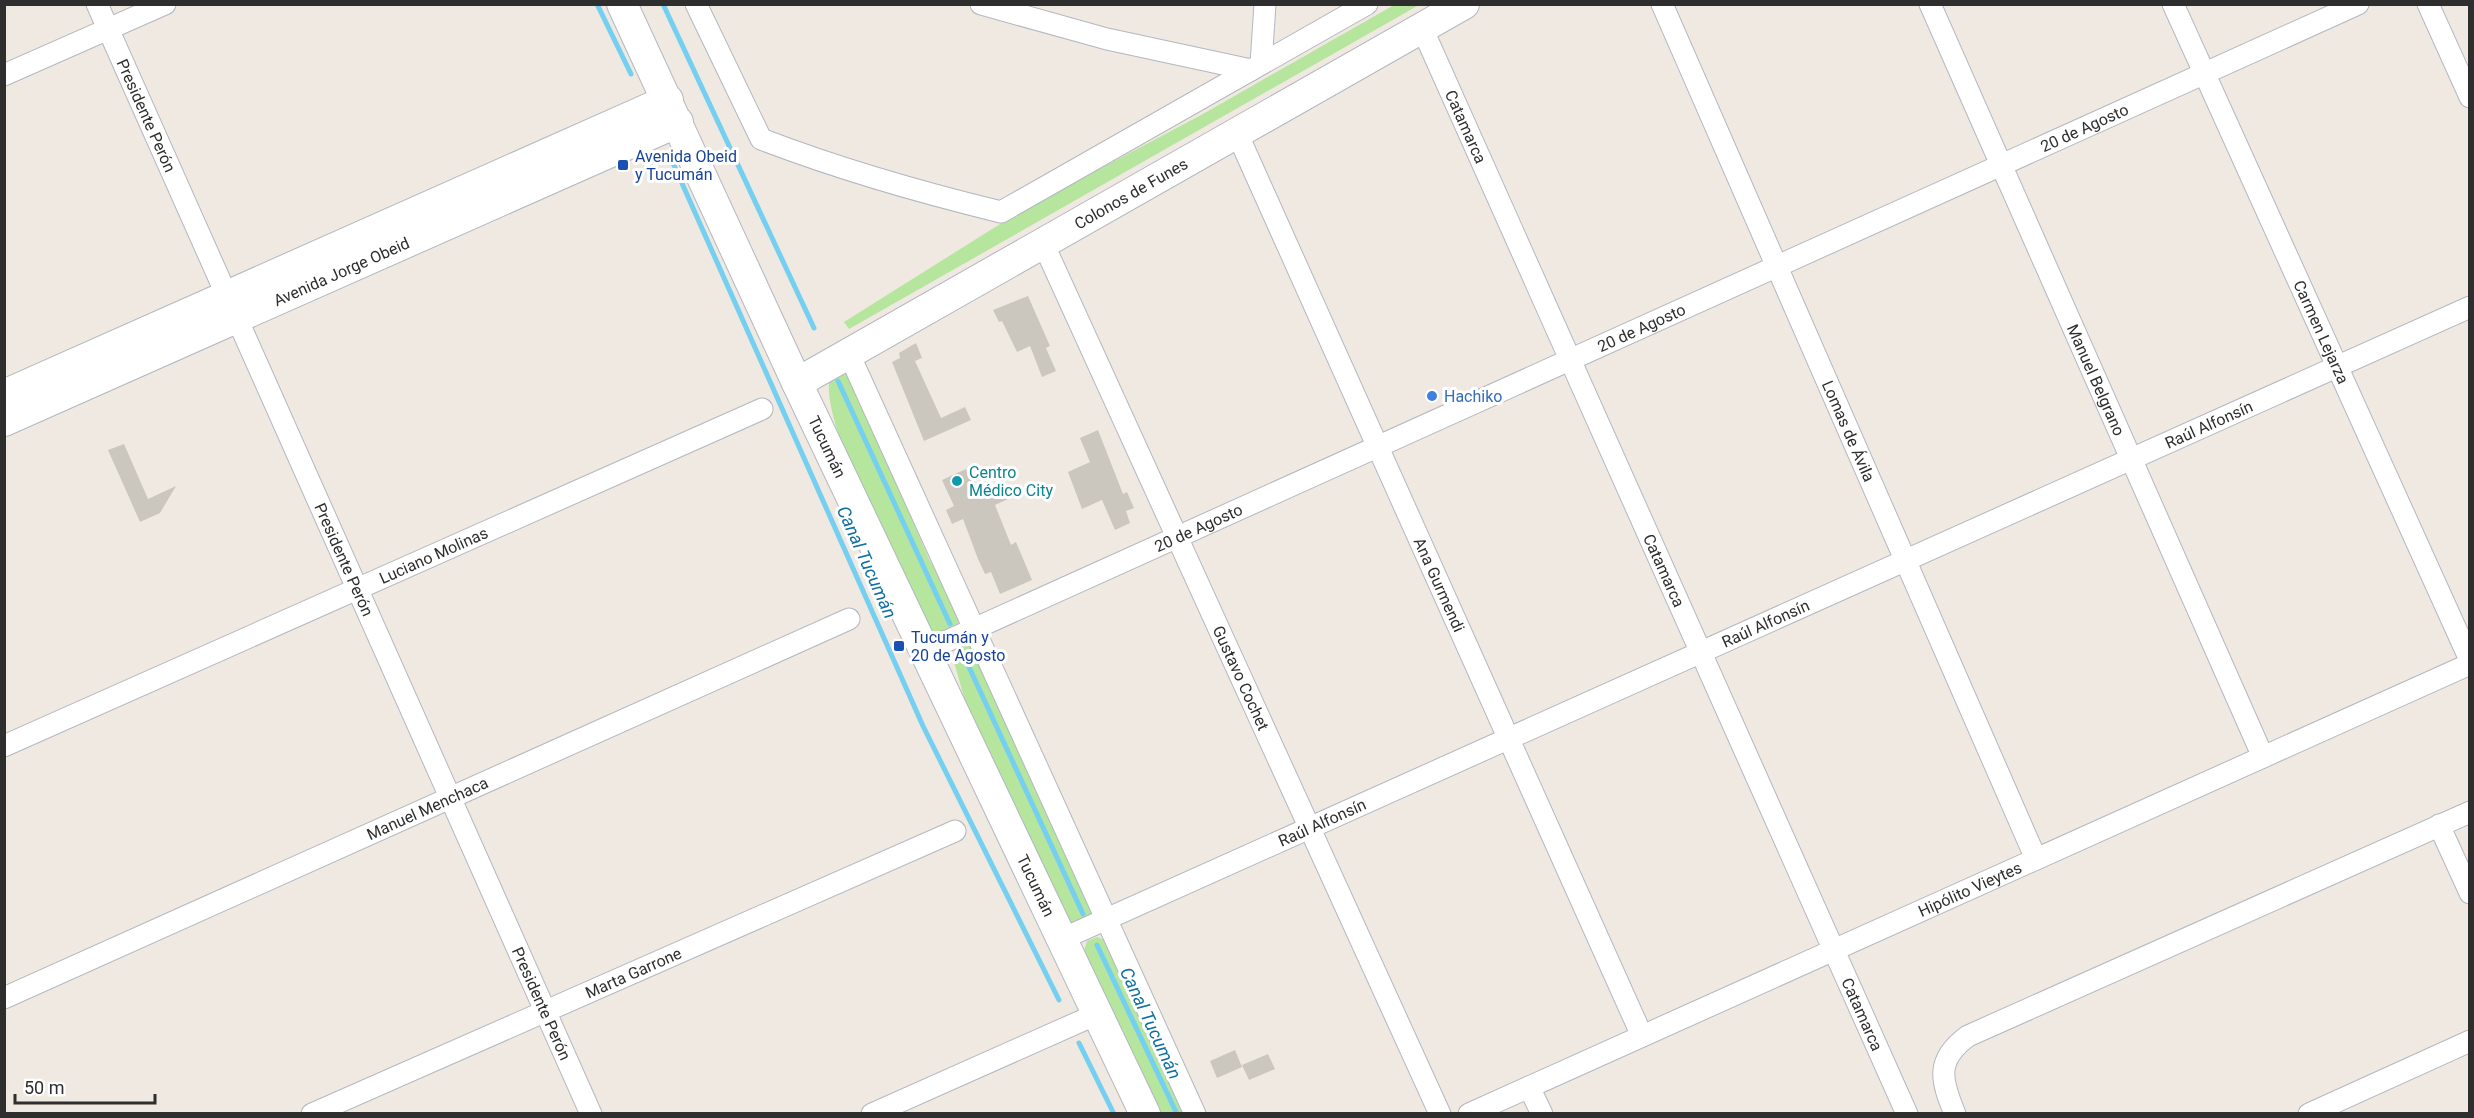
<svg xmlns="http://www.w3.org/2000/svg" width="2474" height="1118" font-family="Roboto,sans-serif">
  <style>
    .green { fill: #b6e59e }
    .lines { fill: none; stroke-linecap: round; stroke-linejoin: round }
    .stream { stroke: #75cff0; stroke-width: 5 }
    .building { fill: #cbc7bf }
    .street-casing { stroke: #b4b7c1; stroke-width: 23 }
    .secondary-casing { stroke: #b4b7c1; stroke-width: 32 }
    .street { stroke: #fff; stroke-width: 21 }
    .secondary { stroke: #fff; stroke-width: 30 }
    .transit-dot { fill: #1a4fb4; stroke: #fff; stroke-width: 2 }
    .shop-dot { fill: #3f7fe0; stroke: #fff; stroke-width: 2 }
    .culture-dot { fill: #0f9aa8; stroke: #fff; stroke-width: 2 }
    .labels { text-anchor: middle; dominant-baseline: central; stroke-width: 6; stroke-linejoin: round; paint-order: stroke }
    .street-label { font-size: 16px; fill: #2e2e2e; stroke: #fff }
    .transit-label { font-size: 16px; fill: #164399; stroke: #fff; text-anchor: start }
    .shop-label { font-size: 16px; fill: #366cbe; stroke: #fff; text-anchor: start }
    .culture-label { font-size: 16px; fill: #0d838f; stroke: #fff; text-anchor: start }
    .water-label { font-size: 18px; font-style: italic; fill: #0d6fa3; stroke: #fff }
  </style>
  <rect width="100%" height="100%" fill="#efe9e1"/>
  <g class="green">
    <path d="M1394,5h25l-570,324 -5,-7 180,-113 179,-95z"/>
    <path d="M844,372l9,10 76,177 29,55v12l-14,9 -9,-2 -10,-7c-22,-47 -107,-205 -95,-248z"/>
    <path d="M969,646l5,5 122,263 -5,7 -20,3 -103,-213 -14,-49v-8l8,-7z"/>
    <path d="M1097,937l13,5 81,171h-33l-75,-159 4,-13z"/>
  </g>
  <g class="lines">
    <g class="stream">
      <path d="M597,4l34,70"/>
      <path d="M663,4l151,324"/>
      <path d="M673,163l250,563 136,274"/>
      <path d="M838,381l112,243"/>
      <path d="M963,654l120,260"/>
      <path d="M1097,945l80,169"/>
      <path d="M1079,1043l35,71"/>
    </g>
  </g>
  <g class="building">
    <path d="M1028,296l22,50 -4,2 10,23 -14,6 -12,-31 -13,6 -15,-31 -3,1 -6,-12z"/>
    <path d="M916,343l6,15 -7,3 26,57 24,-11 6,13 -47,21 -32,-79 8,-4 -1,-5z"/>
    <path d="M1098,430l25,64 4,-2 7,16 -8,3 4,12 -15,7 -13,-30 -20,9 -14,-37 22,-10 -10,-24z"/>
    <path d="M124,444l24,55 28,-13 -16,27 -20,9 -32,-72z"/>
    <path d="M966,469l12,27 24,-11 6,14 -13,6 16,40 5,-3 16,38 -32,14 -9,-22 -6,2 -7,-15 -15,-40 -11,5 -6,-14 8,-4 -12,-26z"/>
    <path d="M1235,1050l7,17 -25,11 -7,-17z"/>
    <path d="M1268,1054l7,15 -26,11 -7,-15z"/>
  </g>
  <g class="lines">
    <g class="street-casing">
      <g id="street">
        <path id="s1" d="M97,4l494,1110"/>
        <path d="M696,4l65,135c78,30 158,53 240,73l366,-208"/>
        <path d="M981,4l126,35 144,31"/>
        <path id="s2" d="M1662,4l374,855"/>
        <path id="s3" d="M1930,4l333,753"/>
        <path id="s4" d="M2173,4l297,656"/>
        <path d="M2428,4l42,93"/>
        <path id="s5" d="M1422,28l485,1086"/>
        <path d="M1261,64l4,-60"/>
        <path d="M4,75l161,-71"/>
        <path id="s6" d="M1237,133l405,903"/>
        <path id="s7" d="M1043,243l397,871"/>
        <path d="M849,354l346,760"/>
        <path id="s8" d="M925,651l1433,-647"/>
        <path id="s9" d="M4,746l758,-337"/>
        <path d="M2439,825l31,68"/>
        <path id="s10" d="M1062,939l1408,-632"/>
        <path id="s11" d="M4,998l845,-379"/>
        <path d="M1529,1087l13,27"/>
        <path id="s12" d="M312,1114l643,-283"/>
        <path d="M872,1114l225,-100"/>
        <path id="s13" d="M1469,1114l1001,-450"/>
        <path d="M1955,1114c-14,-34 -20,-54 13,-78l502,-224"/>
        <path d="M2309,1114l161,-73"/>
      </g>
    </g>
    <g class="secondary-casing">
      <g id="secondary">
        <path id="s14" d="M622,4l175,379 348,731"/>
        <path id="s15" d="M797,383l667,-379"/>
        <path d="M4,395l664,-295"/>
        <path id="s16" d="M4,421l674,-299"/>
      </g>
    </g>
    <use href="#street" class="street"/>
    <use href="#secondary" class="secondary"/>
  </g>
  <g class="transit-dot">
    <rect x="617" y="159" width="12" height="12" rx="3"/>
    <rect x="893" y="640" width="12" height="12" rx="3"/>
  </g>
  <circle class="shop-dot" cx="1432" cy="396" r="6"/>
  <circle class="culture-dot" cx="957" cy="481" r="6"/>
  <g class="labels">
    <g class="street-label">
      <text stroke="none"><textPath href="#s1" startOffset="122">Presidente Perón</textPath></text>
      <text stroke="none"><textPath href="#s5" startOffset="108">Catamarca</textPath></text>
      <text stroke="none"><textPath href="#s8" startOffset="1272">20 de Agosto</textPath></text>
      <text stroke="none"><textPath href="#s15" startOffset="384">Colonos de Funes</textPath></text>
      <text stroke="none"><textPath href="#s16" startOffset="369">Avenida Jorge Obeid</textPath></text>
      <text stroke="none"><textPath href="#s8" startOffset="786">20 de Agosto</textPath></text>
      <text stroke="none"><textPath href="#s4" startOffset="360">Carmen Lejarza</textPath></text>
      <text stroke="none"><textPath href="#s3" startOffset="411">Manuel Belgrano</textPath></text>
      <text stroke="none"><textPath href="#s10" startOffset="1257">Raúl Alfonsín</textPath></text>
      <text stroke="none"><textPath href="#s2" startOffset="466">Lomas de Ávila</textPath></text>
      <text stroke="none"><textPath href="#s14" startOffset="488">Tucumán</textPath></text>
      <text stroke="none"><textPath href="#s8" startOffset="300">20 de Agosto</textPath></text>
      <text stroke="none"><textPath href="#s9" startOffset="470">Luciano Molinas</textPath></text>
      <text stroke="none"><textPath href="#s1" startOffset="608">Presidente Perón</textPath></text>
      <text stroke="none"><textPath href="#s5" startOffset="594">Catamarca</textPath></text>
      <text stroke="none"><textPath href="#s6" startOffset="495">Ana Gurmendi</textPath></text>
      <text stroke="none"><textPath href="#s10" startOffset="771">Raúl Alfonsín</textPath></text>
      <text stroke="none"><textPath href="#s7" startOffset="478">Gustavo Cochet</textPath></text>
      <text stroke="none"><textPath href="#s11" startOffset="464">Manuel Menchaca</textPath></text>
      <text stroke="none"><textPath href="#s10" startOffset="285">Raúl Alfonsín</textPath></text>
      <text stroke="none"><textPath href="#s14" startOffset="974">Tucumán</textPath></text>
      <text stroke="none"><textPath href="#s13" startOffset="549">Hipólito Vieytes</textPath></text>
      <text stroke="none"><textPath href="#s12" startOffset="351">Marta Garrone</textPath></text>
      <text stroke="none"><textPath href="#s1" startOffset="1094">Presidente Perón</textPath></text>
      <text stroke="none"><textPath href="#s5" startOffset="1080">Catamarca</textPath></text>
    </g>
    <g class="transit-label">
      <text x="635" y="156">Avenida Obeid<tspan x="635" dy="18">y Tucumán</tspan></text>
      <text x="911" y="637">Tucumán y<tspan x="911" dy="18">20 de Agosto</tspan></text>
    </g>
    <g class="shop-label">
      <text x="1444" y="396">Hachiko</text>
    </g>
    <g class="culture-label">
      <text x="969" y="472">Centro<tspan x="969" dy="18">Médico City</tspan></text>
    </g>
    <g class="water-label">
      <text transform="translate(867 562) rotate(66)">Canal Tucumán</text>
      <text transform="translate(1151 1023) rotate(65)">Canal Tucumán</text>
    </g>
  </g>
  <rect width="2474" height="1118" fill="none" stroke="#2e2e2e" stroke-width="12"/>
  <path d="M15 1094v9h140v-9" fill="none" stroke="#2e2e2e" stroke-width="3"/>
  <text x="24" y="1094" font-size="18" fill="#2e2e2e" stroke="#ffffff" stroke-width="4.5" paint-order="stroke">50 m</text>
</svg>
